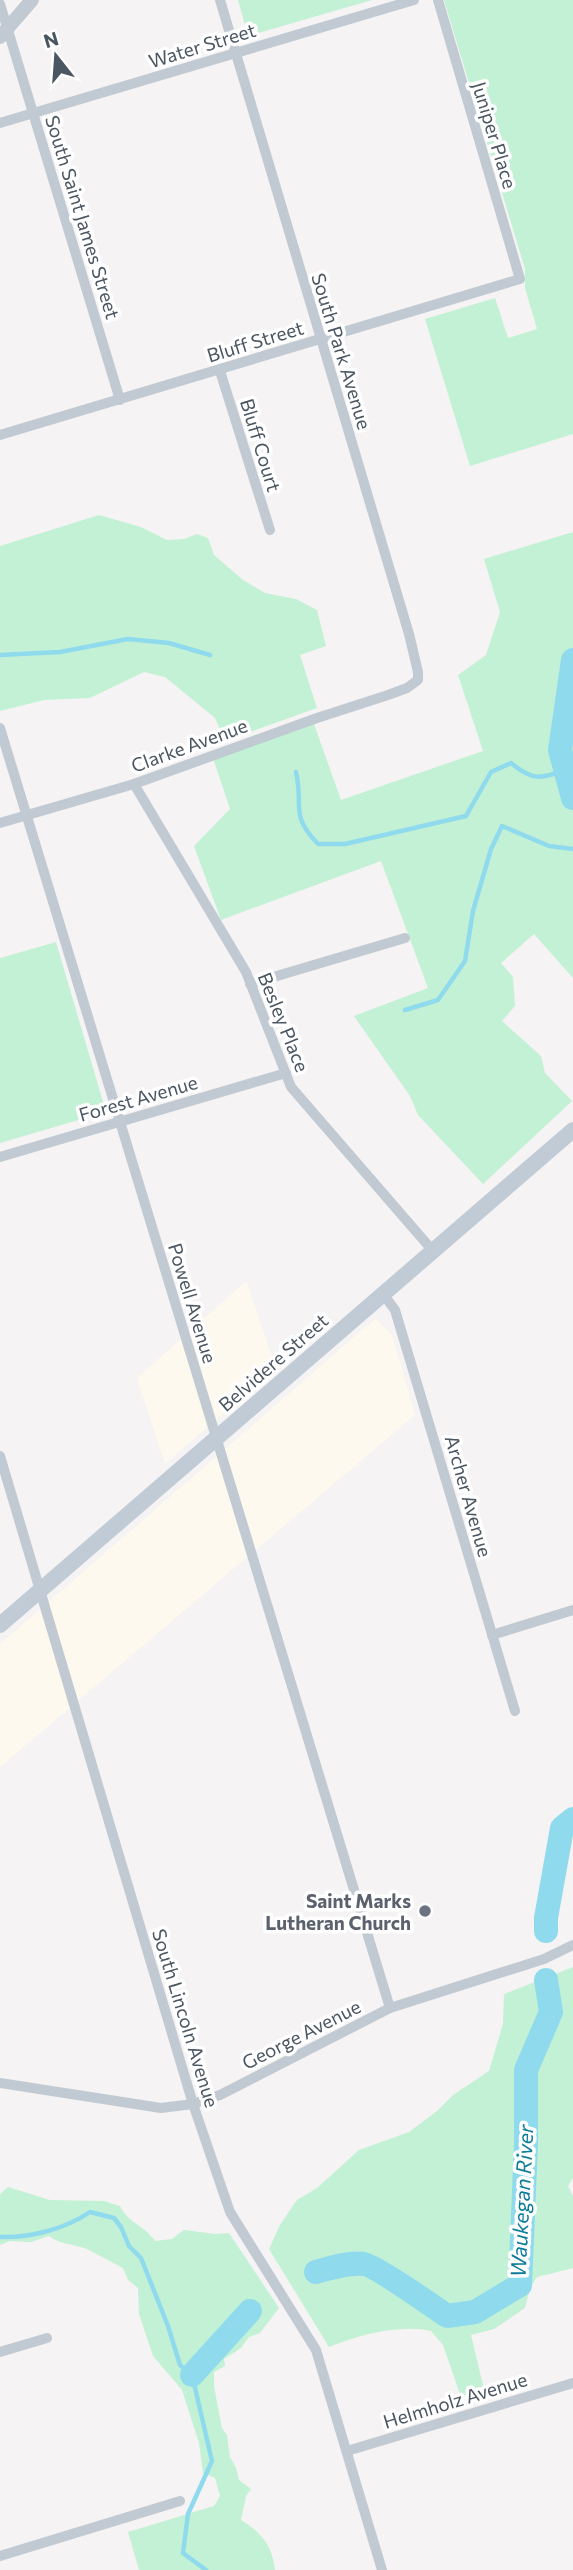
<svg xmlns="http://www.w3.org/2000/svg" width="573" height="2570" font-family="Commissioner,sans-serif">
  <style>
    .commercial { fill: #fdf9ef }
    .green { fill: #c3f1d5 }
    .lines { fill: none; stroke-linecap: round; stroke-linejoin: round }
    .stream { stroke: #90daee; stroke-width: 4.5 }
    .river { stroke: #90daee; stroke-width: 24 }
    .minor { stroke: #c1cad2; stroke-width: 10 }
    .tertiary { stroke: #c1cad2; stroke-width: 14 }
    .secondary { stroke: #c1cbd6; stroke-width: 16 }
    .worship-dot { fill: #6b7280; stroke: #fff; stroke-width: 2.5 }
    .labels { text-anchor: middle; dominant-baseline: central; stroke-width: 7; stroke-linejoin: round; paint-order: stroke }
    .street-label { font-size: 19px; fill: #4a5661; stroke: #fff }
    .worship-label { font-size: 19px; font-weight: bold; fill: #5b616d; stroke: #fff; text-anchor: end }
    .water-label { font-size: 21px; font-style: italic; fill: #0c7c9b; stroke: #fff }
  </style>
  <rect width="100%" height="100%" fill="#f5f3f3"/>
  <g class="commercial">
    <path d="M246,1281l30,87 -111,96 -28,-86z"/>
    <path d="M376,1318l16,17 23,80 -415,352v-123z"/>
  </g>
  <g class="green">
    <path d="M238,0h134l-124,36z"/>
    <path d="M444,0h129v434l-103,32 -45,-147 70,-21 13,40 29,-9 -12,-41v-19z"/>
    <path d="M99,515l42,12 26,13 17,-1 13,-5 11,4 6,17 29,25 22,13 31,6 21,11 9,36 -26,9 17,53 -92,33 -10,-23 -50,-41 -21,-5 -54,26 -46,2 -44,11v-165z"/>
    <path d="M573,532v446l-39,-44 -33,29 12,14 2,29 -13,15 39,35 4,17 27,28 -89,83 -65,-69 -8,-19 -56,-80 74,-28 -47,-127 -160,59 -27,-74 36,-37 -17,-51 101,-34 27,76 142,-49 -25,-76 28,-20 14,-43 -16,-53z"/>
    <path d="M56,942l50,170 -106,31v-185z"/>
    <path d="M573,1967v211l-5,8 5,10v72l-36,9 -7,11 -5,20 -31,21 -23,6 13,54 -23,8 -18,-52 -12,-14c-33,-7 -72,4 -102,16l-60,-98 11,-24 17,-25 20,-12 42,-38 50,-18 28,-21 16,-16 36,-24 14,-47 1,-30z"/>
    <path d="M8,2187l42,13 54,1 16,5c9,18 24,19 35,35l17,-2 12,-9 31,4 14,-1 50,75 -19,25 -11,4 -8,11 -17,11 1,7 -11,6v14l5,27 3,15 5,7 3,22 6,11 3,12 12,9 -5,7 -5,24c21,13 31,25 34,50h-136l-11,-38 86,-26 6,-10 -5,-18 -12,-5 -4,-30 -17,-53 -29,-34 -14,-42 -1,-26 -10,-8 -5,-12c-12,-6 -24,-13 -36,-19 -12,-5 -26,-4 -38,-13l-18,6 -21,-1 -10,4v-51z"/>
  </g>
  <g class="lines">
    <g class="stream">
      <path d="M0,655l60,-3 68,-13 41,4 41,12"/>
      <path d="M296,772c8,35 -7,42 22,72h27l121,-28 25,-44 20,-9c22,18 28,16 54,7"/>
      <path d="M405,1010l33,-10 27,-39 8,-50 18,-62 11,-23 47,20 24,3"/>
      <path d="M0,2237c30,1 65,-8 90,-25l24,6 7,9 8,19 12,12 27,68 12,39 12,10 20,86 -24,53 -5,39 23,17"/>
    </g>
    <g class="river">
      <path d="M573,660l-13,90 13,48"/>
      <path d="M546,1931v-13l16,-90 11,-9"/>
      <path d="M316,2272c14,-4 33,-10 48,-8 12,2 70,43 83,52l28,-4 45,-27 6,-141v-74l25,-58 -5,-32"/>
      <path d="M192,2375l58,-64"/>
    </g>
    <g class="minor">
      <path d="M0,4l120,396"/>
      <path d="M0,123l414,-123"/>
      <path d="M220,371l50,159"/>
      <path d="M0,435l520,-156 -82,-279"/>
      <path d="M0,728l390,1280"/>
      <path d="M134,784l112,188 45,115 142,164"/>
      <path d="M0,823l134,-39 183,-66 71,-23 19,-7 11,-8v-8l-9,-38 -189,-634"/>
      <path d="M250,984l155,-46"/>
      <path d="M0,1157l286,-84"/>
      <path d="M383,1294l12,16 120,401"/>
      <path d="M0,1456l193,648 37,108 86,138 66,220"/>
      <path d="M492,1635l81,-25"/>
      <path d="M0,2083l161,25 32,-4 27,-9 170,-87 154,-49 29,-14"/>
      <path d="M0,2352l47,-14"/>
      <path d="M347,2451l226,-68"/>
      <path d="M0,2556l180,-55"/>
    </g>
    <path class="tertiary" d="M0,37l32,-37"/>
    <path class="secondary" d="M0,1625l573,-495"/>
  </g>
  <circle class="worship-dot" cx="425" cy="1911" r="7"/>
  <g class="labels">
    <g class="street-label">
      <text transform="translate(202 45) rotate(-17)">Water Street</text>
      <text transform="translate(495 135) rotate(73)">Juniper Place</text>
      <text transform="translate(83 217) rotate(73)">South Saint James Street</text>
      <text transform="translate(255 341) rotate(-17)">Bluff Street</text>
      <text transform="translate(342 351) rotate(73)">South Park Avenue</text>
      <text transform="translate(261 445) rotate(73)">Bluff Court</text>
      <text transform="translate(189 745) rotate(-20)">Clarke Avenue</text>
      <text transform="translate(284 1022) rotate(68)">Besley Place</text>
      <text transform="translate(138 1098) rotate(-16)">Forest Avenue</text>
      <text transform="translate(193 1303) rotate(73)">Powell Avenue</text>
      <text transform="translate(273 1362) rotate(-41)">Belvidere Street</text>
      <text transform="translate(469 1496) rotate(74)">Archer Avenue</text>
      <text transform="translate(186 2018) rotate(73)">South Lincoln Avenue</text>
      <text transform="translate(301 2034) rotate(-27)">George Avenue</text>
      <text transform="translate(455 2400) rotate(-17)">Helmholz Avenue</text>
    </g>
    <g class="worship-label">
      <text x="411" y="1900">Saint Marks<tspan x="411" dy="22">Lutheran Church</tspan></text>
    </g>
    <g class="water-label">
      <text transform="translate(521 2201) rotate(-87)">Waukegan River</text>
    </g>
  </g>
  <g transform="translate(56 56) rotate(343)" stroke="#ffffff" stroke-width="5" paint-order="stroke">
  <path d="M0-5L12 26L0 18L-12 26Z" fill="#4a5661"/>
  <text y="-10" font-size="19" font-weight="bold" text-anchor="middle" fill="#4a5661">N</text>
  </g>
</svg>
